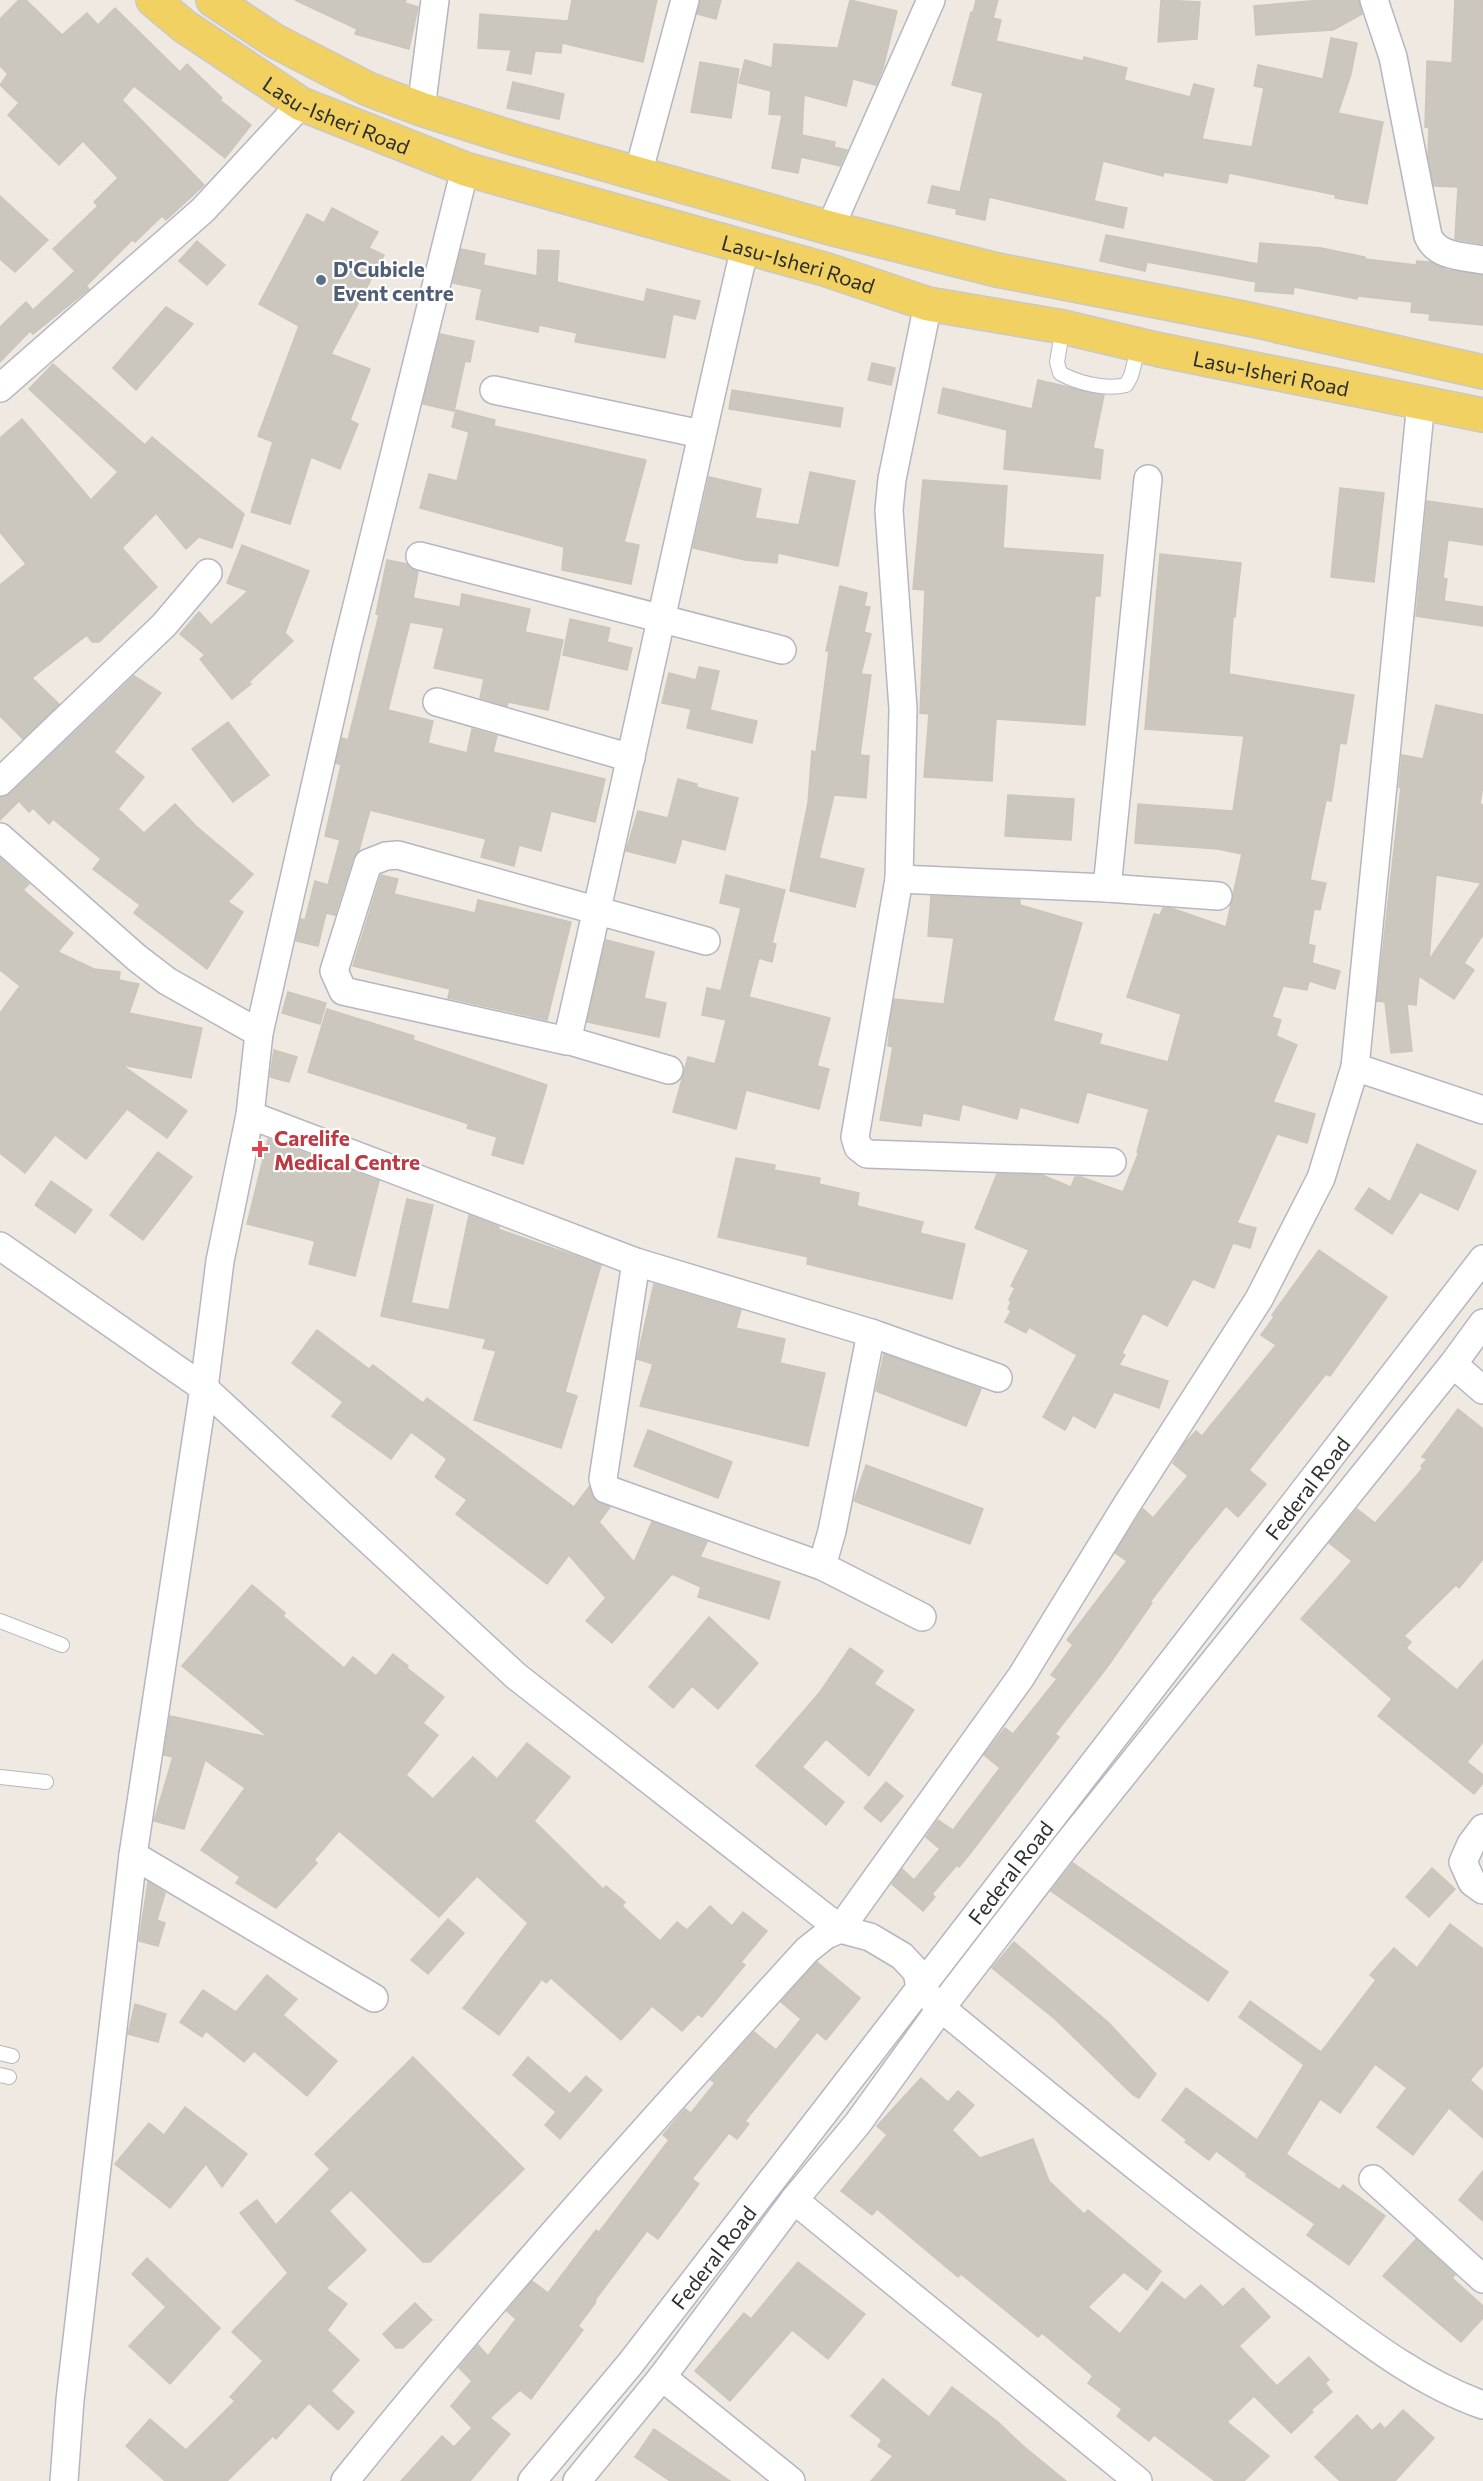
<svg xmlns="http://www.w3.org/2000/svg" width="1483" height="2481" font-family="Commissioner,sans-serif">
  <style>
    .building { fill: #cbc7bf; stroke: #cbc5ba; stroke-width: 1.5; fill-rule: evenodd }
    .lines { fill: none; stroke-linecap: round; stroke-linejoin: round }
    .service-casing { stroke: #b4b7c1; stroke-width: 16 }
    .minor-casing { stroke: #b4b7c1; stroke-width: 30 }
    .primary-casing { stroke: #c9c9c9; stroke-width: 36 }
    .service { stroke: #fff; stroke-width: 14 }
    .minor { stroke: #fff; stroke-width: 27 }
    .primary { stroke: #f2d163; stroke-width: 33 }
    .service-dot { fill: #5c6f8a; stroke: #fff; stroke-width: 2 }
    .health-dot { fill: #e0444e; stroke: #fff; stroke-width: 2 }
    .labels { text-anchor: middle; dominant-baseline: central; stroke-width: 4.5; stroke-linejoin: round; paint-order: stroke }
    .street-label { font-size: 21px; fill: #2e2e2e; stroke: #fff }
    .service-label { font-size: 21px; font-weight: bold; fill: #4e5e75; stroke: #fff; text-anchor: start }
    .health-label { font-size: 21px; font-weight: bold; fill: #be3a42; stroke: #fff; text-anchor: start }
  </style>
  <rect width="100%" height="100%" fill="#efe9e1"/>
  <g class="building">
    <path d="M19,0h7l36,35 25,-22 11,12 17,-17 65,64 7,-8 35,34 -2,2 31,25 -26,33 -91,-72 -12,14 82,85 -38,35 -4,-4 -27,26 -3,-2 -46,46 3,3 -56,45 -3,-3 -30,31v-35l26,-25 7,8 42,-39 -22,-22 45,-43 -4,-4 24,-24 -35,-37 -24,24 -51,-50 11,-12 -19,-18 8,-11 -8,-8v-47z"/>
    <path d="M295,0h111l-1,3 13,4 -9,42 -54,-15 2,-5z"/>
    <path d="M572,0h85l-14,62 -81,-19 -1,10 -26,-2 -4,23 -24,-4 4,-20 -33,-2 2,-34 88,7z"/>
    <path d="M700,0h21l-5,19 -19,-5z"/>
    <path d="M850,0l47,11 -14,57 -7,17 -23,-6 -7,27 -42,-11 -2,40 33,7 -1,5 13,3 -7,16 -39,-9 -3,16 -26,-5 10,-53 -13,-1 2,-23 -32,-8 6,-23 27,8 2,-24 64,4z"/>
    <path d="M976,0h22l-5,18 8,2 -5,21 87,20 1,-4 43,11 -3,12 66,17 4,-13 20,5 -12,50 50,8 12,-59 -10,-2 4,-21 65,14 8,-41 26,5 -6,31 -13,39 45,9 -16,82 -32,-6 1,-3 -107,-22 -2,10 -63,-11 -1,4 -60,-15 -9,40 33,7 -4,20 -134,-31 -4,23 -29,-6 1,-5 -29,-6 4,-17 28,6 23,-99 -31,-8 19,-73 2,1z"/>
    <path d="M1161,0l39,2 -3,37 -39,3z"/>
    <path d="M1321,0h38l3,14 -29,16 -77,5 -2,-29z"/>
    <path d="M1455,0h28v244l-28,-5 3,-52 -24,-1 -6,-30 1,-28 -4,-1 2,-66 25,2z"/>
    <path d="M700,62l39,7 -8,49 -40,-6z"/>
    <path d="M513,82l51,12 -5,25 -52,-11z"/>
    <path d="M0,196l48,44 -33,32 -15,-13z"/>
    <path d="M332,208l46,24 -9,16 15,7 -53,99 39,15 -20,51 8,4 -18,45 -29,-12 -21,67 -39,-12 22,-70 -15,-6 41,-110 -40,-22 48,-90 17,9z"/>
    <path d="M1106,235l152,29 2,-21 61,5 44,9v2l51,6 1,-4 13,1 17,8 36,5v50l-54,-5 1,-6 -19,-2 1,-10 -54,-6 -1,3 -63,-12 -1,7 -38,-3 1,-9 -109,-20 -2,9 -23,-5 -22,-5z"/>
    <path d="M197,241l28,24 -18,20 -28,-24z"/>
    <path d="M461,249l24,5 -2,11 54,11 1,-26 21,1 -2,31 87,20 3,-13 53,12 -5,18 -22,-5 -8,44 -90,-16 2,-9 -38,-8 -1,7 -62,-13 6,-30 -29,-6z"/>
    <path d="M166,307l27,17 -57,66 -23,-22z"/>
    <path d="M440,334l34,7 -4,21 -5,-1 -11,50 -31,-7z"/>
    <path d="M872,363l23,5 -4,17 -23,-5z"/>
    <path d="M53,364l92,81 7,-8 92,77 -12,34 -33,-11 -13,12 -30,-36 -34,35 35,39 -58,55h-7l-5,-7 -55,43 27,26 -36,35 -23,-23v-131l26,-21 -26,-32v-94l22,-19 69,81 27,-28 -89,-83z"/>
    <path d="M1038,380l66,15 -11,53 10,2 -3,29 -96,-10 3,-39 -69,-17 5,-25 89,21z"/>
    <path d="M732,390l111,18 -3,19 -111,-18z"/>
    <path d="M456,410l39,10 -1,6 152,34 -22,82 15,3 -8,39 -69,-14 2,-23 -144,-39 9,-34 28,7 12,-49 -17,-5z"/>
    <path d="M810,472l45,9 -17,85 -60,-13 -1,10 -32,-3 -52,-12 16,-71 52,12 -6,29 44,7z"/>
    <path d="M923,480l84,6 -4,62 100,7 -3,41h-5l-10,129 -89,-6 -4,62 -68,-4 5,-63 -9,-1 5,-123 -12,-1z"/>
    <path d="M1340,488l44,5 -10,89 -43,-5z"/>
    <path d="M1427,501l56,8v36l-35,-5 -5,38 4,1 -3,22 39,6v19l-67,-10z"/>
    <path d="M242,545l67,26 -24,62 8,8 -44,41 2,2 -19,15 -32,-40 5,-4 -25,-21 19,-22 12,13 37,-34 -21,-8z"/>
    <path d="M1160,554l81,9 -6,54h-2l-4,57 125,21 -8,49 -6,-1 -9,58 -5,-1 -16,80 16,3 -6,27 -6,-1 -6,35 7,2 -3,17 28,8 -5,18 -26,-8 -2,9 -24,-4 -11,31 9,3 -5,16 21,9 -24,57 42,12 -8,29 -30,-9 -40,89 19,5 -6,20 -17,-5 -19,45 -21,-9 -26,47 -24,-13 -21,40 3,2 -6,10 49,16 -9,27 -45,-16 -19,36 -22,-13 -8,15 -22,-13 34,-62 -48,-28 -3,6 -21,-11 6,-11 -3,-2 3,-7 -2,-2 6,-12 -4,-2 18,-36 -54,-22 22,-54 45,1 29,12 4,-10h6l42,15 16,-40h-2l12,-43 -62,-17 -9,31 -58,-16 -3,12 -55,-15 -3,16 -36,-7 -2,13 -41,-6 13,-73 -5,-1 2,-20 4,-27 50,5 10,-66 -26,-2 3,-40 89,4v5l62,18 -29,98 49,13 -3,10 69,18 13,-48 -54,-17 27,-83 6,1 3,-7h8l55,19 16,-73 -24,-5 -83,-6 3,-39 95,7 11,-75 -99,-7z"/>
    <path d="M387,560l20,4 11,8 -5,26 47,9 2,-13 68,15 -5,23 38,8 -15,70 -40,-8 -1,4 -27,-8 4,-19 -50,-11 10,-40 -34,-6 -22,88 45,11 -5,22 39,10 5,-24 25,7 -4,16 112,27 -10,43 -44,-11 -10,40 -22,-6 -5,21 -33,-9 5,-18 -116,-29 -11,40 -6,8 -18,57 -9,-2 -8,33 -22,-5 5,-22 4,1 10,-39 13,4 12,-45 -15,-4 16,-71 -5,-2 6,-25 6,2 31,-125 -3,-1z"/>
    <path d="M840,586l27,7 -3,13 6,1 -6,25 7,2 -10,40 10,1 -11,80 9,1 -3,42 -32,-3 -15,63 45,11 -9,38 -65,-16 18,-88 4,-52 4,1 13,-101h-3z"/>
    <path d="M570,619l40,9 -3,14 25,6 -5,22 -64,-15z"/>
    <path d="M699,667l20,4 -9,39 47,11 -5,22 -65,-15 4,-19 -29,-6 7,-30 27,7z"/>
    <path d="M134,676l27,17 -47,59 30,25 -26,32 26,24 31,-29 22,23 56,47 -25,28 15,10 -36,57 -73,-56 6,-8 -47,-36 8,-10 -48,-40 -4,5 -16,-16 -4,4 -10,-11 -19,19v-23l11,-4z"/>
    <path d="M1436,705l47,10v70l-3,19 3,1v130l-19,28 10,7 -20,29 -35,-23 -3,29 -9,-1 5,47 -21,2 -6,-51 -8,-1 24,-214h-2l3,-32 21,4zM1436,875l45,8 -52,77z"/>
    <path d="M228,722l41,53 -36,27 -41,-53z"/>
    <path d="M678,779l19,5 -1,3 42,11 -13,52 -43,-11 -7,24 -49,-12 12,-40 30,7z"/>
    <path d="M1008,795l66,4 -3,41 -66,-4z"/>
    <path d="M0,858l29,26 -6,6 50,43 -15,19 36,17 26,3 -1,8 20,4 -10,29 73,15 -11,50 -69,-13 65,46 -20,27 -40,-29 -41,50 -31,-24 -30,38 -25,-20v-140l20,-27 -20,-16z"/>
    <path d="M381,875l17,4 -4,15 81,19 3,-13 93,22 -24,98 -99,-22 2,-9 -97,-23z"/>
    <path d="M726,875l59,15 -13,53 4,1 -4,18 -13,-4 -10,39 81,21 -13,48 12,3 -10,40 -73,-19 -10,39 -63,-17 15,-55 27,7 11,-44 -24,-5 5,-27 14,3 20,-83 -21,-5z"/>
    <path d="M606,940l48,12 -10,46 22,5 -7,34 -72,-15z"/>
    <path d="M288,992l38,11 -6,21 -38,-11z"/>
    <path d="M327,1009l87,27 -1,4 134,45 -24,79 -31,-9 5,-18 -30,-9 2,-4 -161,-52z"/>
    <path d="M274,1050l23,7 -8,25 -19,-5z"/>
    <path d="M268,1139l111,42 -24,95 -46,-12 6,-23 -68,-17z"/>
    <path d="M1417,1144l59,27 -18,39 -38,-18 -28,42 -37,-25 14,-21 21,14z"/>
    <path d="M158,1152l34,25 -49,63 -33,-25z"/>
    <path d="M736,1158l39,7 -1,5 46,8 -1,6 40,9 -2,13 66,16 -3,11 45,11 -13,55 -145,-35 1,-7 -90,-20z"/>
    <path d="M51,1181l41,29 -17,23 -40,-28z"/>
    <path d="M407,1199l26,6 -22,98 38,7 20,-95 30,12 -1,2 103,36 -36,127 12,4 -16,52 -87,-28 22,-69 -13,-3 3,-9 -105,-23z"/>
    <path d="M1319,1250l68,47 -57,79 -4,-2 -77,96 17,14 -28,33 -12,-11 -37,45 -39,51 2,1 -44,63 -53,68 4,3 -16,21 -74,97 -10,12 -2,-2 -25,29 3,3 -12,14 -31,-27 10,-15 12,11 26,-31 -14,-12 12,-17 15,10 47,-62 -16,-13 21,-27 8,6 44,-55 -6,-4 22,-30 -6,-5 60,-79 -12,-8 28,-44 10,9 35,-42 -15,-13 11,-19 12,-13 6,5 74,-91 -15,-10 13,-18 -2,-2z"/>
    <path d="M654,1284l87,26 -5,18 49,11 -5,24 45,10 -17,73 -168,-40 13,-42 -16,-5z"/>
    <path d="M317,1330l52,39 4,-4 50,38 4,-5 147,109 15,-20 6,13 15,7 -11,15 35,40 18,-40 55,20 -7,15 80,25 -11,37 -71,-22 3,-10 -29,-13 -60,69 -26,-22 20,-23 -37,-43 -22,29 -91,-70 11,-14 -32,-23 12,-18 -36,-27 -20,27 -59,-43 11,-14 -51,-39z"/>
    <path d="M884,1354l97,35 -15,37 -90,-35z"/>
    <path d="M1458,1409l25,20v130l-24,29 -3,-3 -52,51 7,6 -5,6 51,42 26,-30v82l-16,20 16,13v8l-9,11 -96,-78 14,-17 -91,-80 51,-58 -23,-18 28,-34 18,14 48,-55 -2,-2 6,-7 -5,-2z"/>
    <path d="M648,1430l84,32 -14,36 -84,-32z"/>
    <path d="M866,1465l117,44 -13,35 -116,-43z"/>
    <path d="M252,1585l33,28 -2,3 61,52 9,-11 23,19 17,-22 15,12 -1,2 37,29 -21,26 15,12 -32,40 27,24 40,-42 24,22 30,-36 43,34 -36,44 69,68 3,-3 19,16 -3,4 38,35 17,-19 10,8 23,-24 22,20 11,-14 24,19 -26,31 4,3 -43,52 -4,-3 -16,17 -30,-25 -31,34 -70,-62 -5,5 -4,-4 -43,56 -36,-27 65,-85 -51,-47 -38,41 -100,-86 -25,29 3,3 -41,45 -40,-25 4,-6 -39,-27 44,-62 -40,-28 -21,69 -30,-8 19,-64 -9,-2 6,-39 98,21 -86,-71z"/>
    <path d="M709,1617l49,46 -40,46 -26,-23 -19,22 -24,-21z"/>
    <path d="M850,1648l33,23 -9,13 40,26 -45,66 -43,-37 -24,28 42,35 -18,23 -70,-59 64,-74z"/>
    <path d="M886,1782l17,14 -22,26 -17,-14z"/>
    <path d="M1073,1863l155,109 -20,29 -157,-110z"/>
    <path d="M1432,1868l23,21 -26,28 -23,-20z"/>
    <path d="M148,1882l17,11 -8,27 8,3 -7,23 -19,-5z"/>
    <path d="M448,1919l16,14 -36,41 -17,-14z"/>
    <path d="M1450,1924l33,25v116l-13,15 13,12v46l-34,-30 -36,47 -36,-28 30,-39 -32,-24 -35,49 -20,-14 -34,55 54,36 3,-5 42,31 -36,49 -42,-30 8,-11 -69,-48 1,-2 -31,-23 -7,9 -24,-18 2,-2 -25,-20 24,-32 71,52 47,-75 -65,-48 11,-16 71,51 55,-72 -6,-5 24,-27 23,20z"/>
    <path d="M1014,1942l95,81 47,51 -17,24 -6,-3 -78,-76 -63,-51z"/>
    <path d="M817,1962l43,36 -34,42 -9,-8 -72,89 4,3 -12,15 -8,-6 -37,46 7,5 -41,55 -11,-8 -52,69 1,2 -18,24 5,4 -52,69 -11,-9 -30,28 20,16 -40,47h-69l41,-45 12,11 18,-19 -21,-22 21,-25 -13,-13 19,-23 10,11 28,-37 -9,-8 25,-30 16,12 48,-63 3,2 70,-92 -6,-5 22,-26 6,4 24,-30 -4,-3 43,-48 22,18 25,-31 -20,-17z"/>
    <path d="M267,1975l30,24 -14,16 54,46 -30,35 -53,-45 -10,11 -38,-31 -4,6 -22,-15 23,-32 33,22z"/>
    <path d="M135,2004l31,10 -8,28 -30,-8z"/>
    <path d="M413,2057l111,112 -94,93h-7l-72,-72 -22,21 37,39 -40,38 21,16 -20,26 32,30 -28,31 23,21 -16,18 -29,-27 -33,36 -3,-3 -46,45h-62l-39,-35 24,-27 36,31 49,-49 -5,-4 33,-36 -31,-29 56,-59 -48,-60 17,-13 19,25 54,-56 -15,-15z"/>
    <path d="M528,2057l42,37 16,-18 16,14 -42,49 -15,-14 11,-13 -43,-37z"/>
    <path d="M921,2078l27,24 10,-11 16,14 -22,25 28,28 53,-19 16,42 35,33 4,-4 73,61 -14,19 -23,-18 -36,35 32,27 42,-52 23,18 16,-15 22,22 20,-19 27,29 -31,29 38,40 32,-29 20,23 -4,3 7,9 -21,18 2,2 -22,21 -37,-37 -27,26 42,34 -25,25h-29l-61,-46 -5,6 -32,-25 5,-7 -34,-26 5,-7 -51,-43 -4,4 -77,-63 -3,3 -81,-68 -5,6 -31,-24 46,-56 -10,-9z"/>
    <path d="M185,2107l62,47 -25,33 -16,-23 -36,44 -55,-44 34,-41 15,12z"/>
    <path d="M1483,2171v50l-24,-21z"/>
    <path d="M1416,2239l39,36 -3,3 31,28v12l-22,24 -78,-66z"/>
    <path d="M147,2258l73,70 -50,56 -41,-38 37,-39 -34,-33z"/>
    <path d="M798,2262l67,52 -37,45 -36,-29 -62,71 -35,-30 49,-58 7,6z"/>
    <path d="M415,2303l17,17 -29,28h-7l-13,-14z"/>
    <path d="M883,2379l46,38 23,-30 46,35 24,23 44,36h-195l22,-25 -15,-10 4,-6 -31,-24z"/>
    <path d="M1403,2410l31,28 -39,43h-55l-25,-24 42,-42 15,16 8,-8 5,6z"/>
    <path d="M654,2429l76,52h-60l-35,-24z"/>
  </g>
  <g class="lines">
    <g class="service-casing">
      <g id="service">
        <path d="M1063,327l-6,35 3,11c17,10 46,17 66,12l5,-9 8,-31"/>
        <path d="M0,1621l62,24"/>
        <path d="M0,1777l46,5"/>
        <path d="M0,2053l12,3"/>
        <path d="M0,2075l9,2"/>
      </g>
    </g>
    <g class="minor-casing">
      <g id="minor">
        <path d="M1374,0l19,57 35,179c9,21 34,20 55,24"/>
        <path d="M421,109l14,-109"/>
        <path d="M638,174l47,-174"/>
        <path d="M830,228l101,-228"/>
        <path d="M928,304l-36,175 -3,31 14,199 -4,170 -44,258 3,10 9,7 245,8"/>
        <path d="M0,388l203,-178 98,-106"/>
        <path d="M494,390l207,44"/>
        <path d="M420,556l362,94"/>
        <path d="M437,702l194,56"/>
        <path d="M0,782l164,-157 44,-52"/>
        <path d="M0,837l137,121 30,23 92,52"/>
        <path d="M899,879l208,9 111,8"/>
        <path d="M1107,888l41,-409"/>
        <path d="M706,941l-308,-86 -12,1 -18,7 -34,108 9,20 224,50c61,-264 116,-530 178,-794"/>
        <path d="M567,1040l102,30"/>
        <path d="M1355,1067l128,43"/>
        <path d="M250,1115l386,147 235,71 -39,198 -10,35"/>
        <path d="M0,1246l204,142 312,288 324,253 30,8 32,19 15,16 3,16 21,20c119,97 236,195 361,285 57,42 113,88 181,112"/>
        <path d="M636,1262l-33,217 3,10 216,77 100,51"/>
        <path d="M871,1333l127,45"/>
        <path d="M1453,1364l30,26"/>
        <path d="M1483,1828l-12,16 -8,18 9,20 11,8"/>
        <path d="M133,1855l241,143"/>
        <path d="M1373,2179l110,100"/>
        <path d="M794,2200l344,281"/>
        <path d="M662,2377l129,104"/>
        <path d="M64,2481l6,-81 63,-545 71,-467 16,-127 30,-146 9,-82 87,-383 119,-481"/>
        <path d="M345,2481c147,-183 304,-357 462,-531l19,-15 14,-6 181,-252 105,-171 133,-207 62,-121 34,-111 66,-665"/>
        <path id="s1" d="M532,2481l98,-117 853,-1105"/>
        <path d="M577,2481l85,-104 132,-177 64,-77 83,-115 124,-161 388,-483 30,-41"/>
      </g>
    </g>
    <g class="primary-casing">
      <g id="primary">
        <path id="s2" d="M153,0l31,26 117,78 164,65 359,100 104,35 135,23 97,23 323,65"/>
        <path d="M213,0l62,41 93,48 53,20 95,30 314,89 167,42 251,49 235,53"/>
      </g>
    </g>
    <use href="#service" class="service"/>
    <use href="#minor" class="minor"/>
    <use href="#primary" class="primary"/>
  </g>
  <circle class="service-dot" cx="321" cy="280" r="6"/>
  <path class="health-dot" d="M257 1140h6v6h6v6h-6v6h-6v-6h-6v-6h6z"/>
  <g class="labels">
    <g class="street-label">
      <text stroke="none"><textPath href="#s2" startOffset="218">Lasu-Isheri Road</textPath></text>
      <text stroke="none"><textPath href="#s2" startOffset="704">Lasu-Isheri Road</textPath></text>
      <text stroke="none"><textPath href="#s2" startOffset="1190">Lasu-Isheri Road</textPath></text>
      <text stroke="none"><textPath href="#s1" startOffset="1260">Federal Road</textPath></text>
      <text stroke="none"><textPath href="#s1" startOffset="774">Federal Road</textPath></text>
      <text stroke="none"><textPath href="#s1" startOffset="288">Federal Road</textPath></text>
    </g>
    <g class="service-label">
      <text x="333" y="268">D'Cubicle<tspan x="333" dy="24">Event centre</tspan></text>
    </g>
    <g class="health-label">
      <text x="274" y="1137">Carelife<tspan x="274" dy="24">Medical Centre</tspan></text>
    </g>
  </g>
</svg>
